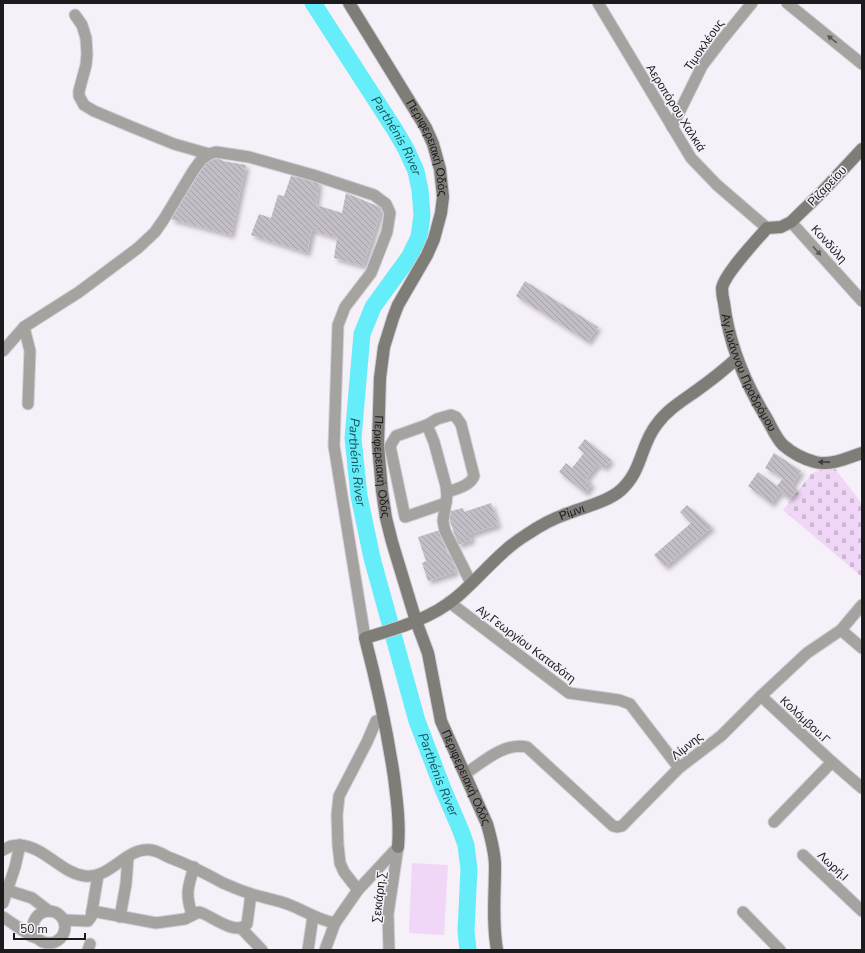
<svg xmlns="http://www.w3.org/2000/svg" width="865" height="953" font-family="'Nunito Sans',sans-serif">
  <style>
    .green { fill: #f0d7f8 }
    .cemetery { fill: url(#cemetery-stones) }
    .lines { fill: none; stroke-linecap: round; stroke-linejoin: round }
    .river { stroke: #66edfa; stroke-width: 17 }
    .building { fill: url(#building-back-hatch); filter: url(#shadow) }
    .street-casing { stroke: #d3ced5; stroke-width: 13 }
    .secondary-casing { stroke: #d3ced5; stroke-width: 14 }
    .street { stroke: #a4a39f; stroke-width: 11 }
    .secondary { stroke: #7f7d78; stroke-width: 12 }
    .oneway { fill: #5a5858 }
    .oneway2 { fill: #3f3d3e }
    .labels { text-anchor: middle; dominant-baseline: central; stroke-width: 3; stroke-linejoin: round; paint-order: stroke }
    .street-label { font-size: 12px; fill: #1d1b1e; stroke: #f6f0f8 }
    .water-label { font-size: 13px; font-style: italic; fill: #155156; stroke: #f6f0f8 }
  </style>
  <defs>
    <pattern id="cemetery-stones" width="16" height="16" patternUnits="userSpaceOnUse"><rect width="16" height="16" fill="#f0d7f8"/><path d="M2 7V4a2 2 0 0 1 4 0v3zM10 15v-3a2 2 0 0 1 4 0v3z" fill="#cdb8d4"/></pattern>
    <pattern id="building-back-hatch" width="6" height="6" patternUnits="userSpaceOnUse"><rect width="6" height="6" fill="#c3bdc5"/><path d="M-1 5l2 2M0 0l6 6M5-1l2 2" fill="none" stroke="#a7a2a9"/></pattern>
    <filter id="shadow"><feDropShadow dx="3.5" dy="3.5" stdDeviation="2" flood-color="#0004"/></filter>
  </defs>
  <rect width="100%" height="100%" fill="#f6f0f8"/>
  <path class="green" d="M412,863l36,2 -4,70 -35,-2z"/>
  <path class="cemetery" d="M833,466l29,38v73l-79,-67 29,-37z"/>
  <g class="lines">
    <path class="river" id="s1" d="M313,3l82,127 11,19 10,22 4,19 2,25 -3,22 -9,19 -37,51 -11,27 -9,104 6,58 13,62 45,163 26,68 18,42 5,14 3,24 -3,62 2,19"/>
  </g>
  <g class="building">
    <path d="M211,158h6l6,3 23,4 -15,70 -61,-16 34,-55z"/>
    <path d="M291,176l28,5 -3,24 26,8 4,-20 36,15 -19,58 -29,-8 3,-20 -25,-8 -5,23 -56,-18 8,-21 12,4 7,-23 6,1z"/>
    <path d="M525,281l73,46 -10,15 -72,-46z"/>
    <path d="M585,439l26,21 -7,8 -6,-4 -12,15 6,5 -7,9 -26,-21 7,-9 6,5 12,-15 -6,-5z"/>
    <path d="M774,453l27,18 -9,14 5,5 -8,9 -9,-7 -9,12 -23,-18 10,-14 19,14 6,-8 -18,-10z"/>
    <path d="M491,503l7,22 -28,9 2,6 -14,5 -11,-33 16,-4 1,4z"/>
    <path d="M687,505l25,22 -47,40 -11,-12 37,-32 -11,-11z"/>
    <path d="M440,530l8,25 3,-1 5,18 -28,9 -6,-18 4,-2 -8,-24z"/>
  </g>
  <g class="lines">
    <g class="street-casing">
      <g id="street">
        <path d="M598,3l93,155 26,27 50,43"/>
        <path d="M787,3l75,61"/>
        <path d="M75,15l7,10 4,13 1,16 -1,11 -7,26v5l5,9 10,6 38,16 42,17 35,10"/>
        <path d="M672,127l30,-61 19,-25 31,-38"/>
        <path d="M791,222l71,79"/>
        <path d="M24,327l6,24 -2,53"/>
        <path d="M3,351l21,-24 55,-35 59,-44 17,-16 9,-13 29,-48 8,-11 8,-6 7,-2 33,5 64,18 61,20 12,9 4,9 -3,19 -16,41 -26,34 -7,18 -4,121 31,192"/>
        <path d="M427,425l-31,11 -6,10 15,71 41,-14"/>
        <path d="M447,492c9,-3 23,-6 27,-16l-13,-52 -5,-7 -5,-2 -14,4 -10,6 7,17 12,44 1,10 -4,25 2,10 26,52"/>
        <path d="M449,602l120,91 50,7 11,4 49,64"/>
        <path d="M841,630l21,18"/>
        <path d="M761,696l71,66 30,26"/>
        <path d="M465,774c18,-12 39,-32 62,-27l86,79 4,1 5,-1 57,-58 42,-32 40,-40 46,-43 34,-23 21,-25"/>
        <path d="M774,822l58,-60"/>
        <path d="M3,850l8,-4 9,-1"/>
        <path d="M803,855l59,56"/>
        <path d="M7,890l25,8 17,13"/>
        <path d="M358,890l-14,-18 -4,-9 -2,-18 -1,-30 2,-19 28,-54 9,-21 8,-3"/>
        <path d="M3,903l12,-36 5,-22c25,2 41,28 65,31 26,3 42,-30 66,-26 6,1 12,4 17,7 19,7 37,16 55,26 9,4 19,8 28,11 13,4 27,6 39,11 15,6 28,15 45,18"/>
        <circle cx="49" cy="927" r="16"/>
        <path d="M92,911l64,12 29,-4 14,-7c12,3 37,25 48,12l4,-30"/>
        <path d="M743,912l37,38"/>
        <path d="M192,914c-7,-20 -4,-27 2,-47"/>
        <path d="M3,917l28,19 6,2"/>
        <path d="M120,917l6,-33 2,-27"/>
        <path d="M64,920l24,1 3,-4 7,-42"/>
        <path d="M241,928l21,22"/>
        <path d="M88,950l2,-6"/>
        <path d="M308,950l5,-34"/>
        <path d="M325,950l10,-27 23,-33 40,-43"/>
        <path d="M389,950l-1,-36 10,-67"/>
      </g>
    </g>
    <g class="secondary-casing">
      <g id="secondary">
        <path id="s2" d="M349,3l77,125 7,16 7,25 3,28 -2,16 -7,26 -7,16 -29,50 -5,13 -9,29 -4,31 -2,67 4,46 4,27 6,24 24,79 12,32 13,68 46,103c4,14 8,28 8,42 0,28 -3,56 2,84"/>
        <path id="s3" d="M862,149l-40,43 -31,30 -10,5 -14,1c-11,13 -42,45 -45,60 0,5 1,11 2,15 5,42 21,80 43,116 5,9 9,19 16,26 9,8 21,14 32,17 16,4 32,-4 47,-9"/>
        <path id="s4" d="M398,847c2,-24 -1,-46 -4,-70 -7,-47 -17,-93 -29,-139 31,-9 68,-20 93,-42 23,-20 42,-45 68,-61 13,-9 28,-17 43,-22 16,-6 40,-12 52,-23 22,-20 19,-45 36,-66 10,-14 25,-23 39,-33 14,-10 28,-21 40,-32"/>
      </g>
    </g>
    <use href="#street" class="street"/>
    <use href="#secondary" class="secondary"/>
  </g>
  <defs><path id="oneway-solid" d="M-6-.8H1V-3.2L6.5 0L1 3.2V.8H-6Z"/></defs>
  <g class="oneway">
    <use href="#oneway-solid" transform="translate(832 39) rotate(-141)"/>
    <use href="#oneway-solid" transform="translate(817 251) rotate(48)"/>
  </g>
  <use class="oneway2" href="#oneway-solid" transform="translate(824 462) rotate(-179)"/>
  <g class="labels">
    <g class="street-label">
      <text transform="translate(704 45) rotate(-55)">Τιμοκλέους</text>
      <text transform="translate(676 108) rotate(58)">Αεροπόρου Χαλκιά</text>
      <text stroke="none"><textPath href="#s2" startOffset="166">Περιφερειακή Οδός</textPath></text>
      <text transform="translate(827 186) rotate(-46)">Ριζαρείου</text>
      <text transform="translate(829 244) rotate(48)">Κονδύλη</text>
      <text stroke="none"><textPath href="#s3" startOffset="292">Αγ.Ιωάννου Προδρόμου</textPath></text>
      <text stroke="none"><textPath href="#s2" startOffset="501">Περιφερειακή Οδός</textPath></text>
      <text stroke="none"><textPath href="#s4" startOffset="458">Ρίμνι</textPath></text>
      <text transform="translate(526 644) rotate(37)">Αγ.Γεωργίου Καταδότη</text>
      <text transform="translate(805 720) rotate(43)">Κολόμβου.Γ</text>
      <text transform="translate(687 746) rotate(-38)">Λίμνης</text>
      <text stroke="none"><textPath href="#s2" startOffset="825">Περιφερειακή Οδός</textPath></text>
      <text transform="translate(833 866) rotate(43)">Λωρή.Ι</text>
      <text transform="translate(379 897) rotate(-84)">Σεκιάρη.Σ</text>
    </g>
    <g class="water-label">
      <text stroke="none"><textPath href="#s1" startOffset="157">Parthénis River</textPath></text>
      <text stroke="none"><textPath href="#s1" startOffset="506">Parthénis River</textPath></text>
      <text stroke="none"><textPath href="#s1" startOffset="830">Parthénis River</textPath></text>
    </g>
  </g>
  <rect width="865" height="953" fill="none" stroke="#1d1b1e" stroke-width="8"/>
  <path d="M14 933v6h71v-6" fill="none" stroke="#1d1b1e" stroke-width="2"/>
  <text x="20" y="933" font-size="12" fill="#1d1b1e" stroke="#f6f0f8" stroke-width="3" paint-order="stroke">50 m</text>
</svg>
